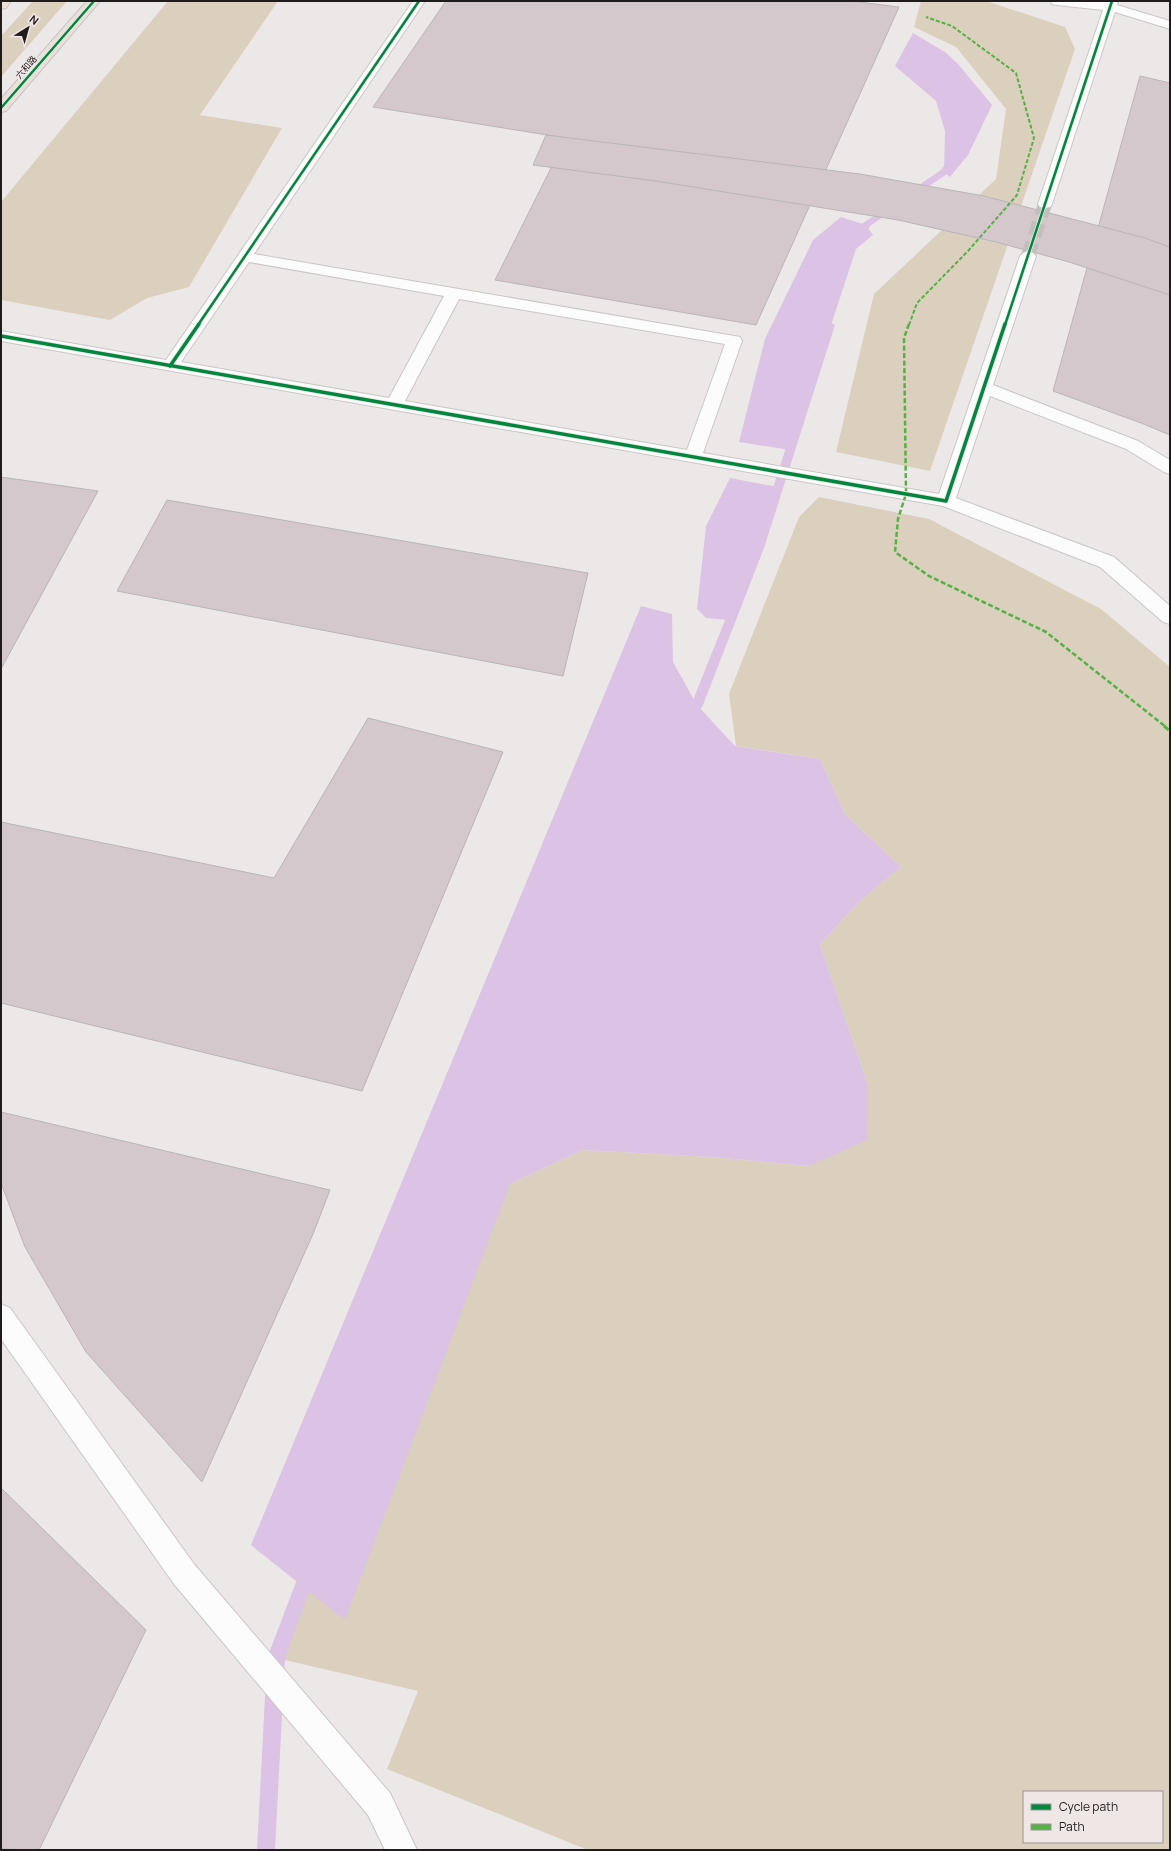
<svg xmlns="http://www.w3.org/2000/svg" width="1171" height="1851" font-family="Manrope,'Noto Sans SC',sans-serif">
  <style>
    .green { fill: #dbd0bd; fill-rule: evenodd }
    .water { fill: #dcc2e5 }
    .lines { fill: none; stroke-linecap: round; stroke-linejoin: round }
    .stream { fill: #dcc2e5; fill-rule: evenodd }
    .building { fill: #d4c8cd; stroke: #b9b5b6 }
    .minor-tunnel { stroke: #c4bfbf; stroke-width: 14; stroke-dasharray: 14 7; stroke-linecap: butt }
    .minor-casing { stroke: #cac6c6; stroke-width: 2 }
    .major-casing { stroke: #c7c5c5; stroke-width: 2 }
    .minor { fill: #fcfcfc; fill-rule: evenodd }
    .major { fill: #eae0d9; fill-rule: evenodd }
    .quiet-far2 { stroke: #55b145; stroke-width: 2; stroke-dasharray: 4 2; stroke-linecap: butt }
    .quiet-far1 { stroke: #55b145; stroke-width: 2.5; stroke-dasharray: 5 2.5; stroke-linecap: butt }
    .quiet { stroke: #55b145; stroke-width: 3; stroke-dasharray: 6 3; stroke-linecap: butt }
    .cycleway-far1-casing { stroke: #efe6e6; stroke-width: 4 }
    .cycleway-casing { stroke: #efe6e6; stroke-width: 5.5 }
    .cycleway-far1 { stroke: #00873e; stroke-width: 2.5 }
    .cycleway { stroke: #00873e; stroke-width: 3.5 }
    .labels { text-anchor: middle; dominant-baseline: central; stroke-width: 4; stroke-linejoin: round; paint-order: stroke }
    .far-street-label { font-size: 9px; fill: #1f1c1b; stroke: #efe6e6 }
  </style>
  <rect width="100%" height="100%" fill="#ede8e8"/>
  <g class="green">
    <path d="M33,1h34l-66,76v-41z"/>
    <path d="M168,1h110l-78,114 82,13 -93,159 -42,11 -37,22 -109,-20v-98z"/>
    <path d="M921,1h65l79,26 10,22 -145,422 -94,-19 38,-158 122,-115 10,-70 -50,-62 -42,-20z"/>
    <path d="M819,497l110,22 172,90 69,58v1183h-582l-201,-81 31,-78 -142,-33 234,-474 72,-34 130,7 97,9 59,-81 -48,-141 40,-43 41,-34 -56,-53 -25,-55 -84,-13 -7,-52 70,-177zM1024,1792h138v50h-138z"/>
  </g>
  <g class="water">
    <path d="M913,33l32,19 13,12 34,41 -24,50 -18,22 -6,-5 1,-41 -9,-30 -41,-35z"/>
    <path d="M841,217l25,8 7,10 -17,14 -66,201 -51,-8 26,-103 48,-99z"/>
    <path d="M730,478l48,9 -48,133 -24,-2 -9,-9 9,-83z"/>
    <path d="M641,606l31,8 1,48 24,43 38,41 85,13 25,55 56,53 -41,34 -40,43 48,141 -1,55 -58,26 -97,-9 -130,-7 -72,34 -165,436 -94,-75z"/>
  </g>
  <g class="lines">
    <g class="stream">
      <path d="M954,155l4,3 -11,16 -34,23h-6v-4l34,-23 10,-14z"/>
      <path d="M892,204l3,1 1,2 -1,2 -25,17 -7,16h-6l-2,-2 8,-17z"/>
      <path d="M830,322l5,3 -71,223 -61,157 -10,19 -4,1 -4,-1 -2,-3 8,-16 63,-157 71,-223z"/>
      <path d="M309,1562l6,2 2,6 -32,88 -10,192h-18l10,-192 36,-94z"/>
    </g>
  </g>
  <g class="building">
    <path d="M446,1h405l48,6 -143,318 -261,-45 71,-142 -193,-31z"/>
    <path d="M1140,76l30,7v352l-29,-12 -88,-32z"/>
    <path d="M546,135l314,39 124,22 161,42 25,9v48l-101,-33 -73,-20 -98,-22 -242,-39 -123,-16z"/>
    <path d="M1,477l97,14 -97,178z"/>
    <path d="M167,500l421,73 -25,103 -446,-85z"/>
    <path d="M368,718l135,34 -141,339 -361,-88v-181l273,56z"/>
    <path d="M1,1112l329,78 -17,44 -111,248 -116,-130 -61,-105 -24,-64z"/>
    <path d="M1,1488l145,142 -107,220 -38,-1z"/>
  </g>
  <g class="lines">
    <path class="minor-tunnel" d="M1028,256l17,-52"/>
    <g class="minor-casing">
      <g id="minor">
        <path d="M413,1h12l-171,253 486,83 2,4 -39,112 236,41 81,-238 3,-3 5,-2 5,2 3,3 -43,129 145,56 32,19v14l-6,-2 -38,-23 -136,-53 -34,102 158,59 56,49v18l-7,-2 -63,-55 -157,-61 -942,-165v-10l165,29zM249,262l195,34 -55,102 -208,-36zM459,299l266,45 -38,106 -282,-49z"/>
        <path d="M1051,1l54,1 1,-1h12l-1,4 53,16v8l-55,-17 -63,192 -2,3 -5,1 -5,-1 -2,-3 65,-194 -46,-5 -5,-1z"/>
        <path d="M1,1304l9,4 184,256 196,229 27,57h-32l-17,-35 -194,-231 -173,-245z"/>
      </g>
    </g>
    <g class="major-casing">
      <g id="major">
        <path d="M1,1h10l-5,7 -5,1z"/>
        <path d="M87,1h13l-94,110 -5,1v-13z"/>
      </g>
    </g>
    <use href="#minor" class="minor"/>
    <use href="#major" class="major"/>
    <path class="quiet-far2" d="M909,325l8,-22 51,-52 49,-56 17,-57 -18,-65 -64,-47 -26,-9"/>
    <path class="quiet-far1" d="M909,324l-5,14 2,156 -8,25 -3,33 34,24 117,56 120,95"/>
    <path class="quiet" d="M1164,726l6,5"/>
    <g class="cycleway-far1-casing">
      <g id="cycleway-far1">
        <path d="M1,108l93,-107"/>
        <path d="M198,325l221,-324"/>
        <path d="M1005,325l107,-324"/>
      </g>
    </g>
    <g class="cycleway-casing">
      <g id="cycleway">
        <path d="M1,336l945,165 59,-177"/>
        <path d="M170,366l29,-42"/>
      </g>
    </g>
    <use href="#cycleway-far1" class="cycleway-far1"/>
    <use href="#cycleway" class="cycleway"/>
  </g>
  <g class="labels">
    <g class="far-street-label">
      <text transform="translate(26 67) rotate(-49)">六和路</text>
    </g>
  </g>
  <rect width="1171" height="1851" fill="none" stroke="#1f1c1b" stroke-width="4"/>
  <rect x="1023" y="1791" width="140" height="52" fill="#efe6e6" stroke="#9c9595"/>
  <rect x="1031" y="1804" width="20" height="6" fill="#00873e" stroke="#9c9595"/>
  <text x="1059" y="1811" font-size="12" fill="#1f1c1b">Cycle path</text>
  <rect x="1031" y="1824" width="20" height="6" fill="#55b145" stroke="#9c9595"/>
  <text x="1059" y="1831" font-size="12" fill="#1f1c1b">Path</text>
  <g transform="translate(28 28) rotate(37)" stroke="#efe6e6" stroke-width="3" paint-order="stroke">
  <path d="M0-3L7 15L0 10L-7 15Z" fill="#1f1c1b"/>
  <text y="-6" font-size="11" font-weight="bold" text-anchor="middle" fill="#1f1c1b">N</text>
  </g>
</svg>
